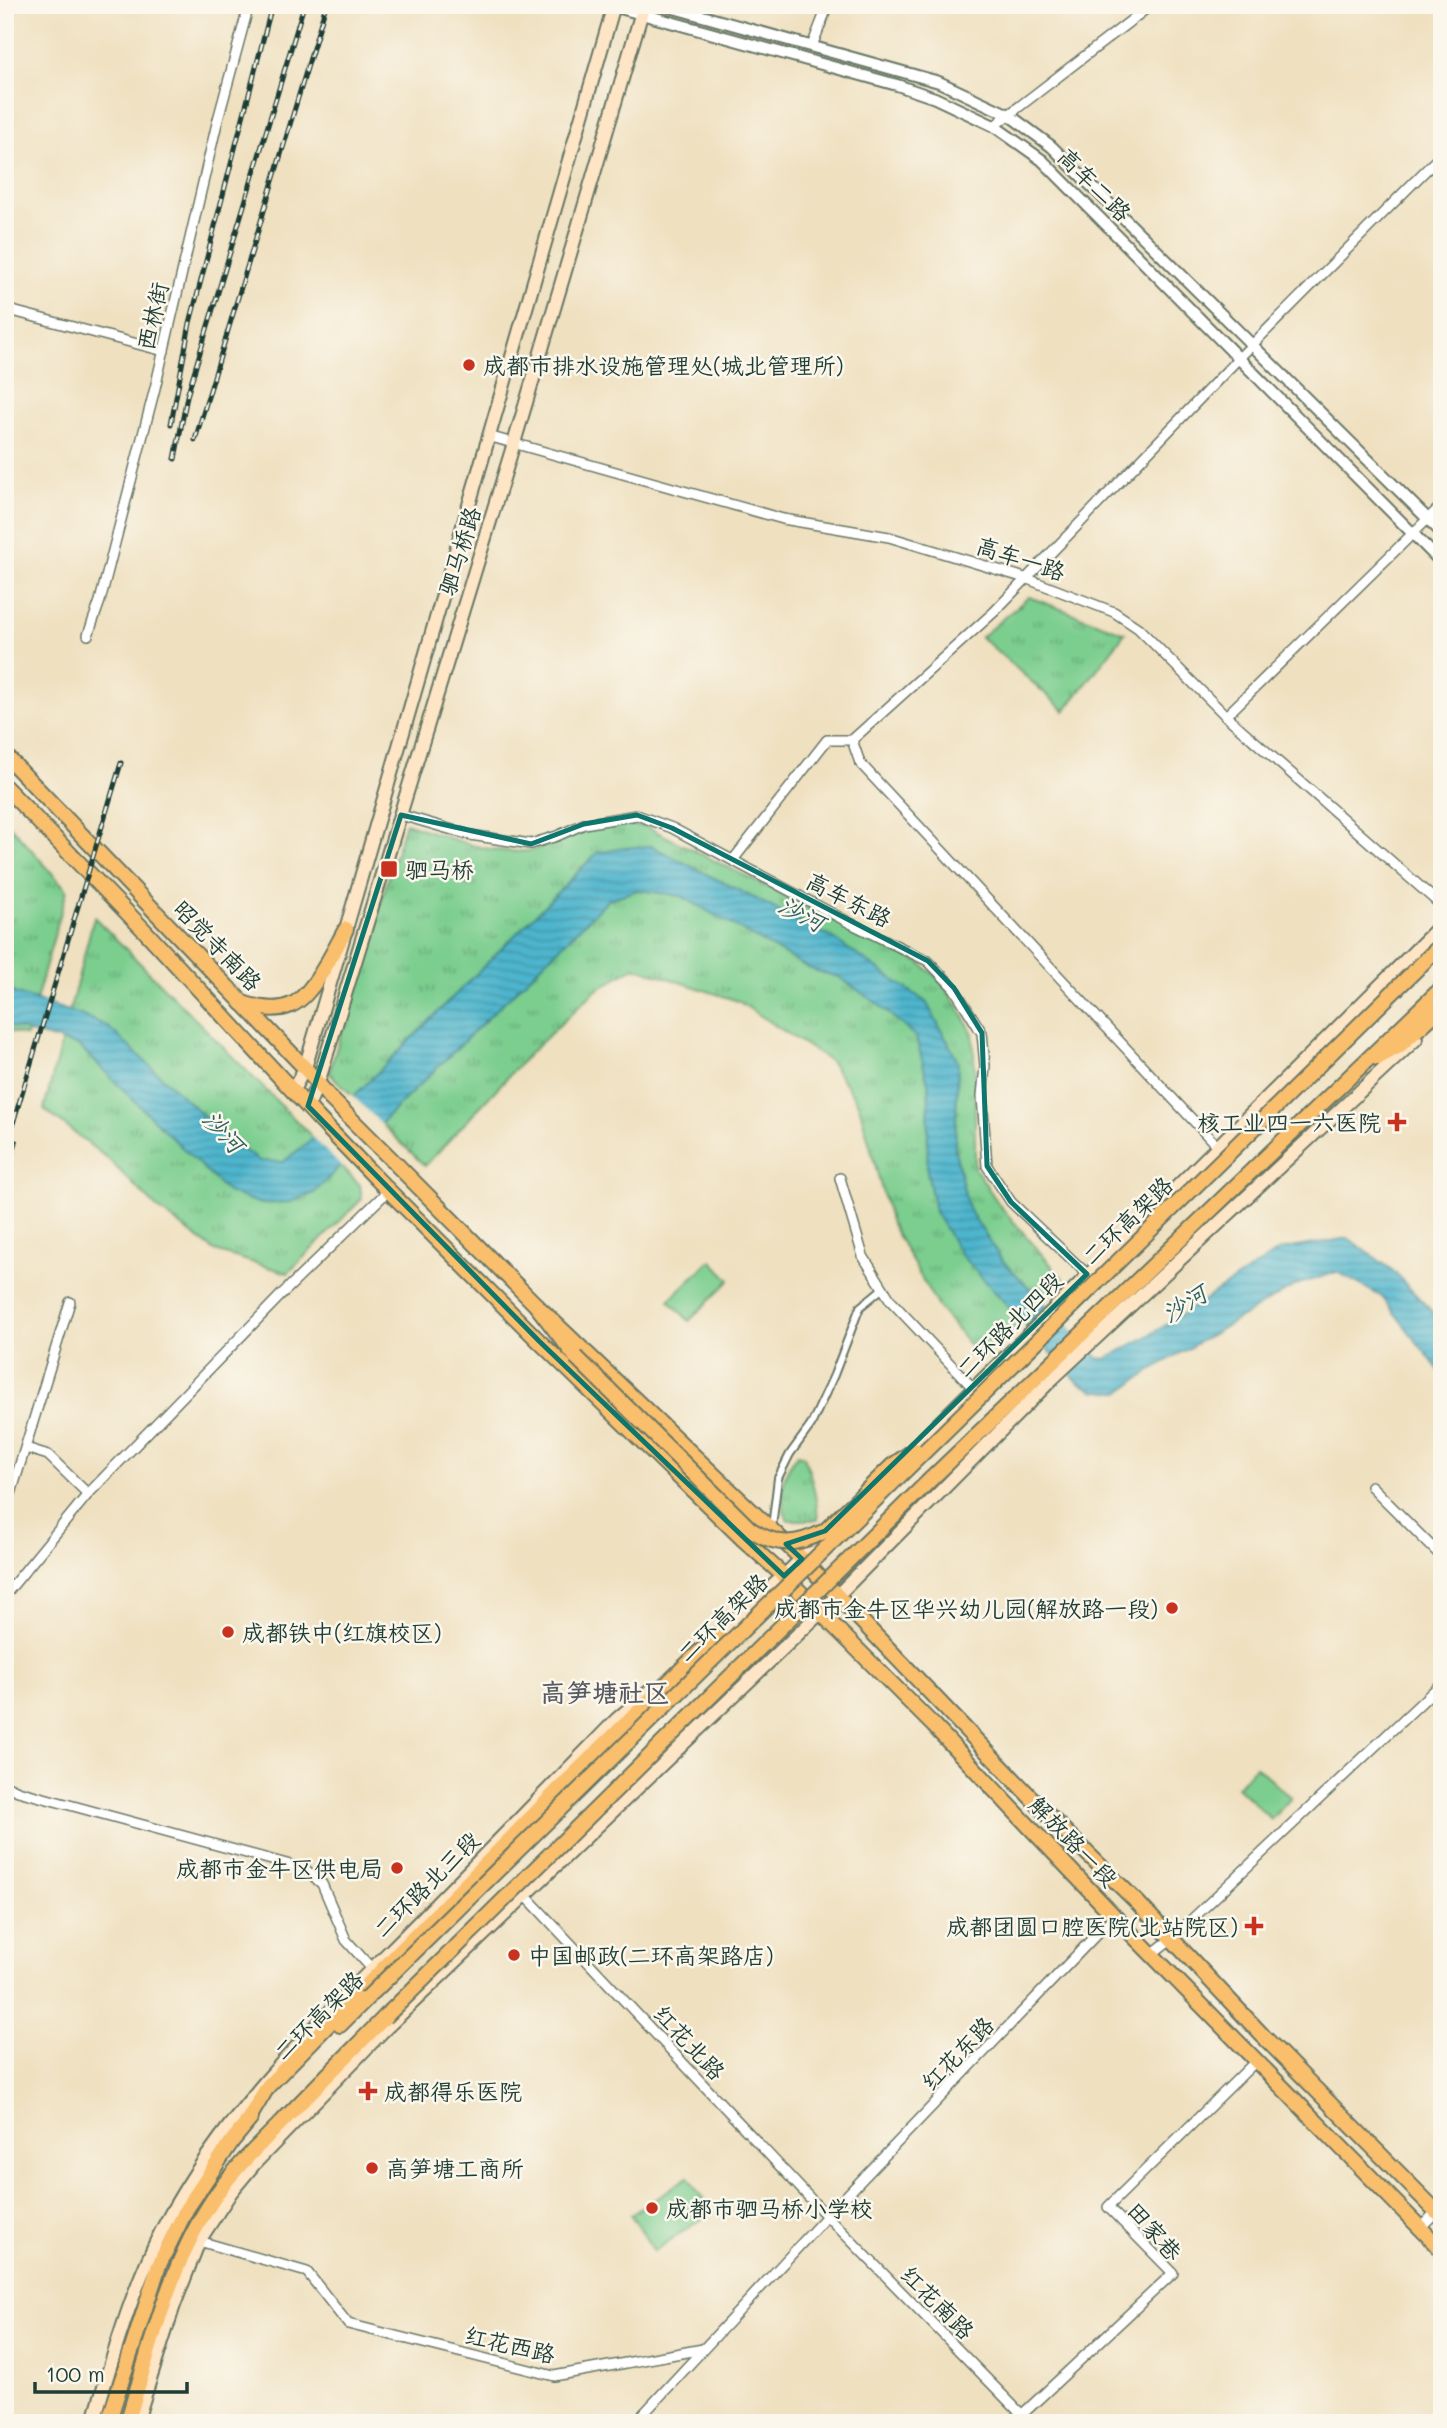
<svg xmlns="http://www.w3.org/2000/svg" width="1447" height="2428" font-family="Mali,'LXGW WenKai TC',sans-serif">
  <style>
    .park { fill: url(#park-tufts); stroke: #4e8662; stroke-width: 2 }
    .pitch { fill: #7cce8f; stroke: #4e8662; stroke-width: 2 }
    .water { fill: url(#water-rules); stroke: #367980; stroke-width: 2 }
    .pier { fill: #efe0c0 }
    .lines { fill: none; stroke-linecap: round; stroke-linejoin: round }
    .pedestrian-casing { stroke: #687665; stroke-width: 10 }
    .minor-casing { stroke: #687665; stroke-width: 12 }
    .tertiary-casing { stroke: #687665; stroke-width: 14 }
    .secondary-casing { stroke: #687665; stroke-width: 16 }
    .primary-casing { stroke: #687665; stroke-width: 18 }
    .trunk-casing { stroke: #687665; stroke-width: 18 }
    .pedestrian { stroke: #fff; stroke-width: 6 }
    .minor { stroke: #fff; stroke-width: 9 }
    .tertiary { stroke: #fff; stroke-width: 10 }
    .secondary { stroke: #fde5c5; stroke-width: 12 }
    .primary { stroke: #f9bf6d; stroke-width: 14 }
    .trunk { stroke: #f9bf6d; stroke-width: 14 }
    .rail-casing { stroke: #1f3d34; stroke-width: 5 }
    .rail { stroke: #fbf7ec; stroke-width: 2.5; stroke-dasharray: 8; stroke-linecap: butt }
    .primary-bridge-casing { stroke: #687665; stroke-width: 18; stroke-linecap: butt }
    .trunk-bridge-casing { stroke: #687665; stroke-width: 18; stroke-linecap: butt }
    .primary-bridge { stroke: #f9bf6d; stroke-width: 14 }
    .trunk-bridge { stroke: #f9bf6d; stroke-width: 14 }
    .marked { fill: none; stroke: #0f766e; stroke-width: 5; stroke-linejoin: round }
    .poi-dot { fill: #c8321e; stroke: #fbf7ec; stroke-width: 2.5 }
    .labels { text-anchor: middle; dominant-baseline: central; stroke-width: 5; stroke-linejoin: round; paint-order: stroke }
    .street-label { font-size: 23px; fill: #1f3d34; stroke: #fbf7ec }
    .poi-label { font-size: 23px; fill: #1f3d34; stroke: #fbf7ec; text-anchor: start }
    .water-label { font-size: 24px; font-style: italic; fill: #2d6162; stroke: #fbf7ec }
    .quarter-label { font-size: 26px; font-weight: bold; fill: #595b63; stroke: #fbf7ec }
  </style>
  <defs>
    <pattern id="park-tufts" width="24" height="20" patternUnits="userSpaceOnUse" patternTransform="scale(1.75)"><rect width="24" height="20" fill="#7cce8f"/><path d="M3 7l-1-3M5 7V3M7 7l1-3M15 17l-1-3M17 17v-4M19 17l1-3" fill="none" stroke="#65a876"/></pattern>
    <pattern id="water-rules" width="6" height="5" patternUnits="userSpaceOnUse" patternTransform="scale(1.75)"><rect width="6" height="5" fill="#4eb5cd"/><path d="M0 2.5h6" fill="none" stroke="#4094a7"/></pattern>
  </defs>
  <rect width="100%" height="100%" fill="#fbf7ec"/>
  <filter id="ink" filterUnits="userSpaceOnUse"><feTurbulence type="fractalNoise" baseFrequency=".0143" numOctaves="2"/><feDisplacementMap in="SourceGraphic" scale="14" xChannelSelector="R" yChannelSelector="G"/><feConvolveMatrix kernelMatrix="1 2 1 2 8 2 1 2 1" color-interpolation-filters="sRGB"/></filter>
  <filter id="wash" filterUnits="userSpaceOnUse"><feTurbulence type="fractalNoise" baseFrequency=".00686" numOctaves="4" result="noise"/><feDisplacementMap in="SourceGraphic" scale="28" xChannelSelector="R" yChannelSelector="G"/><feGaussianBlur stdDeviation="1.57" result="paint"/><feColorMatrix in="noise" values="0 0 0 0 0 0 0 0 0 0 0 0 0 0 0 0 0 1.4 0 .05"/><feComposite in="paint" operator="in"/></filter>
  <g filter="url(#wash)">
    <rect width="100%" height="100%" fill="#efe0c0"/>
    <g class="park">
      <path d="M1029,597l96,36 -60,78 -84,-74z"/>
      <path d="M5,820l62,70 -41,146 -21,-6z"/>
      <path d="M405,823c39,12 80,32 121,28 21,-2 37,-14 56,-20 23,-7 42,-7 65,-4l273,136 19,16 21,30 13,25 2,42v92l25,38 64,74 -83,79 -43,-52 -47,-83 -32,-119 -28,-43 -93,-61 -104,-34 -40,25 -67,64 -102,110 -96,-93z"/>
      <path d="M94,917l266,268 2,14 -74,74 -73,-22 -58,-43 -49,-49 -64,-50z"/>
      <path d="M798,1454l6,2c8,21 13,41 14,64h-30c-11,-23 -7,-46 10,-66z"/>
    </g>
    <g class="pitch">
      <path d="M711,1260l19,20 -41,41 -20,-21z"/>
      <path d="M1256,1766l35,32 -20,21 -34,-32z"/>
      <path d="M688,2177l24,35 -58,39 -23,-36z"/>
    </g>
    <path class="water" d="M651,846l180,91 95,65 32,59 -3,89 13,58 33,51 97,99 8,1 52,-29 122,-80 68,-12 44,32 50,52v52l-60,-77 -45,-25 -41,13 -141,83 -35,24 -25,-1 -17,-9 -117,-127 -26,-43 -8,-41 2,-84 -13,-50 -37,-32 -40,-28 -29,-8 -129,-73 -43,-6 -29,9 -215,211 -80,83 -23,9 -30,2 -34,-12 -148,-146 -74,-21v-35l76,25 26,11 126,117 27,18 23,1 23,-18 291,-291 26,-5z"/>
    <path class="pier" d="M351,1094l32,32 -40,42 -33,-33z"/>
  </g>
  <g filter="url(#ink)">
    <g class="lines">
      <g class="pedestrian-casing">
        <path id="pedestrian" d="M772,1527l6,-49 12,-24 21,-29 23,-50 26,-68 23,-19"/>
      </g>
      <g class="minor-casing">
        <g id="minor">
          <path d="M812,46l16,-41"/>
          <path d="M994,126l157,-121"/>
          <path d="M1431,165l11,11"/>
          <path d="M5,309l159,42"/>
          <path d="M488,436l295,83 106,18 136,41 89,34 24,16 88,88 216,190"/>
          <path d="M88,635l12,-34 55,-213 62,-265 32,-118"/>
          <path d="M1226,716l216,-211"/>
          <path d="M852,740l8,23 357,383"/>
          <path d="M401,815l69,20 61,9 26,-8 27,-12 53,-9 35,13 180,96 76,37 26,27 28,45 3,33 -3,30 5,70 24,36 76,72"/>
          <path d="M733,860l94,-120h25l142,-128 244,-253 204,-205"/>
          <path d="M840,1178l23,78 28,45 83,88"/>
          <path d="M26,1448l22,7 40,39"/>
          <path d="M1371,1486l71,71"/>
          <path d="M5,1513l65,-211"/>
          <path d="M5,1595l83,-101 195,-201 106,-103"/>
          <path d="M5,1785l13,6 287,78 17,15 24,56 26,29"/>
          <path d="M525,1895l297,316 208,212"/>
          <path d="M1153,1953l18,-14 271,-256"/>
          <path d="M1420,2228l22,-22"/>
          <path d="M199,2241l108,31 41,52 206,52 149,-27"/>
          <path d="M635,2423l192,-207 287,-300"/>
          <path d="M1013,2423l160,-150 -65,-66 148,-146"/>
        </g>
      </g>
      <g class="tertiary-casing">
        <g id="tertiary">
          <path d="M663,5l276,77 70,33 42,31 391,387"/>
          <path d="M613,6l284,79 38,13 59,28 48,34 400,403"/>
        </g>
      </g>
      <g class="secondary-casing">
        <g id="secondary">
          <path d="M293,1090l12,-22 41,-139 268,-924"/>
          <path d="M308,1106l10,-23 196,-640 130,-438"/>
          <path d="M908,1454l534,-530"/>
          <path d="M712,1639l72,-63 46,-45"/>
          <path d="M93,2423c20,-66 38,-133 70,-195 59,-112 150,-200 239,-289 72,-73 144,-147 215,-220l35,-30"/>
          <path d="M136,2423l38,-118 25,-64 32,-49 24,-29 127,-131 438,-419 233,-235 363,-339"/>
        </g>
      </g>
      <g class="primary-casing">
        <g id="primary">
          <path d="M5,755l300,313 25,30"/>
          <path d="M5,787l139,143 174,188"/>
          <path d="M242,1003c15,5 34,9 49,2 22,-9 43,-55 55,-76"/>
          <path d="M398,1166l138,139 266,254 242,252 93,91 126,134 179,181"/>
          <path d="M376,1178l163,163 204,198 41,37 150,150 180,190 328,334"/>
        </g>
      </g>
      <g class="trunk-casing">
        <g id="trunk">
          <path d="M1377,1058l22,-12 43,-39"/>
          <path d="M536,1305l40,52"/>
          <path d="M931,1479l511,-491"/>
          <path d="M340,2025l26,-26"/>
          <path d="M246,2123l22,-37 293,-299 157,-153"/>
          <path d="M108,2423l51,-158 28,-57 45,-67 19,-23"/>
          <path d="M127,2423c23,-73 41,-154 83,-219 19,-30 45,-55 70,-80 34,-36 70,-71 105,-107"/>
        </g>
      </g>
      <use href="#pedestrian" class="pedestrian"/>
      <use href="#minor" class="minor"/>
      <use href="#tertiary" class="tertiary"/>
      <use href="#secondary" class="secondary"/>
      <use href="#primary" class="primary"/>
      <use href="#trunk" class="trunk"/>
      <g class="rail-casing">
        <g id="rail">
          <path d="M171,424l19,-101 82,-318"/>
          <path d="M195,440l131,-435"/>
          <path d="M175,459l12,-63 117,-391"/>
          <path d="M5,1150l116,-387"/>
          <path d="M5,1178l11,-36"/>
        </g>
      </g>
      <use href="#rail" class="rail"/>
      <g class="primary-bridge-casing">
        <g id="primary-bridge">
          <path d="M330,1098l68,68"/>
          <path d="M318,1118l58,60"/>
        </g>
      </g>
      <g class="trunk-bridge-casing">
        <g id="trunk-bridge">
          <path d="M576,1357l174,172c27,18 46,17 75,2l67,-65 23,-16"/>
          <path d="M366,1999l1076,-1055"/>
          <path d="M385,2017l546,-538"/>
        </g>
      </g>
      <use href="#primary-bridge" class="primary-bridge"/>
      <use href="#trunk-bridge" class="trunk-bridge"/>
    </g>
  </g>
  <path class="marked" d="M401,815l130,29 53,-20 53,-9 35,13 256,133 26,27 28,45 5,133 24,36 76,72 -262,257 -39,13 16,15 -18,17 -245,-235 -231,-235z"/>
  <g class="poi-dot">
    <circle cx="469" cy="365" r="7"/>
    <rect x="380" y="860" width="18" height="18" rx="3.5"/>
    <path d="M1393.5 1111.5h7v7h7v7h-7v7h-7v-7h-7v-7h7z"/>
    <circle cx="1172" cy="1608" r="7"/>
    <circle cx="228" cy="1632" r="7"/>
    <circle cx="397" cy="1868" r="7"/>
    <path d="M1250.5 1915.5h7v7h7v7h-7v7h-7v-7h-7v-7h7z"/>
    <circle cx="514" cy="1955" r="7"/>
    <path d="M364.5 2080.5h7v7h7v7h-7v7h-7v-7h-7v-7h7z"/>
    <circle cx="372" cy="2168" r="7"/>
    <circle cx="652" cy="2208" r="7"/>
  </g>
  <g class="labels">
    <g class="street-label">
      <text transform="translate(1095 184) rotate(45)">高车二路</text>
      <text transform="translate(152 316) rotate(-77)">西林街</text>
      <text transform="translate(459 551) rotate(-73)">驷马桥路</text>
      <text transform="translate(1021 558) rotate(18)">高车一路</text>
      <text transform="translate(849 899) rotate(27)">高车东路</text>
      <text transform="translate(218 945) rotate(46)">昭觉寺南路</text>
      <text transform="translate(1127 1220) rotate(-44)">二环高架路</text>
      <text transform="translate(1009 1324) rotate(-45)">二环路北四段</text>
      <text transform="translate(722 1617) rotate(-44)">二环高架路</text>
      <text transform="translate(1074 1841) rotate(46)">解放路一段</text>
      <text transform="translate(426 1884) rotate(-45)">二环路北三段</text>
      <text transform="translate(318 2015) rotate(-45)">二环高架路</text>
      <text transform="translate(690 2042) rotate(47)">红花北路</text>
      <text transform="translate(957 2053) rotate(-46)">红花东路</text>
      <text transform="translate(1155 2231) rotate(49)">田家巷</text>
      <text transform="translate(938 2302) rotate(45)">红花南路</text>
      <text transform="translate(510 2344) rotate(13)">红花西路</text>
    </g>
    <g class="poi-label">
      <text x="483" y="365">成都市排水设施管理处(城北管理所)</text>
      <text x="405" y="869">驷马桥</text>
      <text x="1381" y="1122" text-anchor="end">核工业四一六医院</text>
      <text x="1158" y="1608" text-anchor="end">成都市金牛区华兴幼儿园(解放路一段)</text>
      <text x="242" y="1632">成都铁中(红旗校区)</text>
      <text x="383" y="1868" text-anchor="end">成都市金牛区供电局</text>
      <text x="1238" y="1926" text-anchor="end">成都团圆口腔医院(北站院区)</text>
      <text x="528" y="1955">中国邮政(二环高架路店)</text>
      <text x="384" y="2091">成都得乐医院</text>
      <text x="386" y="2168">高笋塘工商所</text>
      <text x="666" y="2208">成都市驷马桥小学校</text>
    </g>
    <g class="water-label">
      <text transform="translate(802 913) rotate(27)">沙河</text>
      <text transform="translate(224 1131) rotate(47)">沙河</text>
      <text transform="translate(1184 1303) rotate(-32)">沙河</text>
    </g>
    <g class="quarter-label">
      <text x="605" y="1692">高笋塘社区</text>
    </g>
  </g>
  <rect width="1447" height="2428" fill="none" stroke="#fbf7ec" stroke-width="28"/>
  <path d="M35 2382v10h152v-10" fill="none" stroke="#1f3d34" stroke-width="3.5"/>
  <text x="46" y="2382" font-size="21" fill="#1f3d34" stroke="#fbf7ec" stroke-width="5" paint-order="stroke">100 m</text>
</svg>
